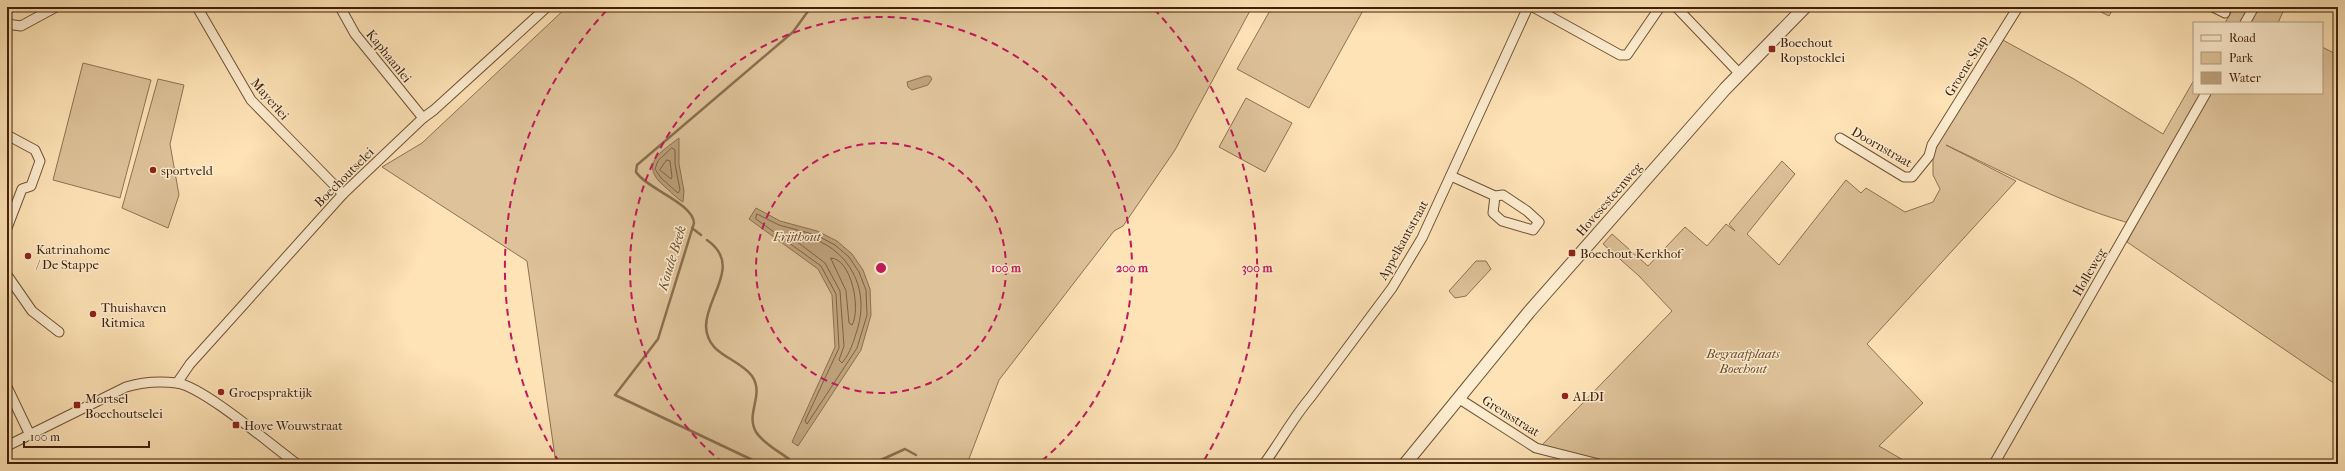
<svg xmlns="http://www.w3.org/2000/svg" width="2345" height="471" font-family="'IM FELL French Canon',serif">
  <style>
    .green { fill: #dec299; stroke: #8f7251 }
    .water { fill: #bda17b; stroke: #8b6e4d }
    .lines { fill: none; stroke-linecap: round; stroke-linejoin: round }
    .shore { stroke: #7e6142; stroke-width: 1 }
    .stream { stroke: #8b6e4d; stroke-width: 2.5 }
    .minor-casing { stroke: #705234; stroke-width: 11 }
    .tertiary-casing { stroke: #705234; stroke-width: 14 }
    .minor { stroke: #feedd0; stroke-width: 9 }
    .tertiary { stroke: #feedd0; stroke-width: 12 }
    .ring { fill: none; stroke: #c2185b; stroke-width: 2; stroke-dasharray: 7 5 }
    .poi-dot { fill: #8f2418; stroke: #feedd0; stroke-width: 1.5 }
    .labels { text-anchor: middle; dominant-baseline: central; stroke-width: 3; stroke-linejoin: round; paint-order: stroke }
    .poi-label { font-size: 13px; fill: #402109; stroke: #feedd0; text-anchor: start }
    .street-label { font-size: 13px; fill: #402109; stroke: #feedd0 }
    .park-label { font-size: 13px; font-style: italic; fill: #68492d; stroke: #feedd0 }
    .water-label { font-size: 14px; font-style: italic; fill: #6c4e31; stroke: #feedd0 }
    .centre { fill: #c2185b; stroke: #feedd0; stroke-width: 2 }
    .ring-label { font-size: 12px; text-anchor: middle; font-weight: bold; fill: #c2185b; stroke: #feedd0; stroke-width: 3; stroke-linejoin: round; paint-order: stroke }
  </style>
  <rect width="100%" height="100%" fill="#fee3b6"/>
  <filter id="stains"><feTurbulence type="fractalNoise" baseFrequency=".005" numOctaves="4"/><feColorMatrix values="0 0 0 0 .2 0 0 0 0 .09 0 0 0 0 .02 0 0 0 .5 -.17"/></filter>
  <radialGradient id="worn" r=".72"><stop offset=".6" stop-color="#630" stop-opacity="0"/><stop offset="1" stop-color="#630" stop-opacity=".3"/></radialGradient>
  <g class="green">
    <path d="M567,7h440l9,5 4,-5h232l-77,143 -52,76 -9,5 -115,149 -32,84h-411l-29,-203 -145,-94 40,-24z"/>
    <path d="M1272,7h93l-56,101 -72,-39z"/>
    <path d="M2091,7h23l-5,9z"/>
    <path d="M2234,7h51l-7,16h-53z"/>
    <path d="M2001,39l73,40 89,55 31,-54v13h128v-46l16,8v331l-211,-144 9,-17c-67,-18 -128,-51 -190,-80l70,36 -149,163 56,59 -44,43 31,18h-295l-74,-18 131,-135 -33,-35 -36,-32 9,-10 36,32 37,-39 22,19 19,-22 9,7 -6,-7 53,-63 13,13 -48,60 32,31 67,-85 15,13 5,-5 39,24 28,-10 7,-13 -7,-14v-23z"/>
    <path d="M83,63l68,17 -31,118 -67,-18z"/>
    <path d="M158,79l26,6 -14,59 9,51 -11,33 -46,-20z"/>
    <path d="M1246,98l46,25 -27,49 -46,-25z"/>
    <path d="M1476,261h10l5,8 -25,27 -11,2 -6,-7z"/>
  </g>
  <g class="water">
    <path d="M926,76h4l2,3 -4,6 -16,5 -4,-3 -1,-5z"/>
    <path d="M679,138v26l5,27 -1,11c-7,-4 -13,-11 -19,-16 -25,-22 -4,-33 15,-48z"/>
    <path d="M756,208l24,13 37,10 20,10 15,13 11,16 7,19 1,26 -10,35 -63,96 -6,-4 43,-95 -3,-52 -14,-26 -69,-50z"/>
  </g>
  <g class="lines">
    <g class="shore">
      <path d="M672,148l3,2v14l5,26 -2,3 -17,-15 -6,-9 3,-8z"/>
      <path d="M667,160l3,1 2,16 -1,2 -11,-9z"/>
      <path d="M757,214l22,11 37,10 19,10 14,12 10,15 7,18 1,25 -10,33 -50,76 -2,-3 34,-73 -3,-54 -15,-28 -65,-47z"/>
      <path d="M794,235c9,2 18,3 27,7 32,16 47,50 37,85 -4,13 -7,25 -16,36l-3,-3 5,-14 -4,-55 -15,-28 -33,-25z"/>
      <path d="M831,258c21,1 30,52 21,67l-3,-2 -3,-32z"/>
    </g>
    <g class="stream">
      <path d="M692,228l9,7"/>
      <path d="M707,240c36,25 -1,56 -1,86 1,30 32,31 46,50 13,19 -7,37 4,56 7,11 22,19 33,27l-1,4"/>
      <path d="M761,464l-146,-69 43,-56 36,-116c-1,-20 -47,-34 -58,-51l1,-7 156,-133 18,-25"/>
      <path d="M872,464l33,-15 11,6"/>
    </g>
    <g class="minor-casing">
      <g id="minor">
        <path d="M197,7l54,93 92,94"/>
        <path d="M340,7l15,27 68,84"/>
        <path d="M1533,7l87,48h7l33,-48"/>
        <path d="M1676,7l64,67"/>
        <path d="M2213,7l12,6"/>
        <path d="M2245,23l9,-16"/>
        <path d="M7,24l14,2 35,-19"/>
        <path d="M7,135l28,15 5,11 -9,25 -9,3 -15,39"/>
        <path d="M1840,138l64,39h8l17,-21 3,-11 86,-138"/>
        <path d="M1451,176l44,20 8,-1 24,16 12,11 -6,8 -31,-9 -9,-8 2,-17"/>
        <path d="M7,275l25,36 27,21"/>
        <path d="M177,383l13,-19 153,-170 80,-76 11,-8 113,-103"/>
        <path d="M7,387l23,48"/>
        <path d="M1458,398l78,50 63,16"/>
        <path d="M7,446l119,-59c16,-5 34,-6 51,-4 27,4 95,63 120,81"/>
        <path d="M1264,464c16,-22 29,-46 46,-66l82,-110 30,-50 106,-231"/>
        <path d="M1994,464l212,-371"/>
      </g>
    </g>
    <g class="tertiary-casing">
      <path id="tertiary" d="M1405,464l124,-152 196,-223 80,-82"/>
    </g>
    <use href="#minor" class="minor"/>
    <use href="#tertiary" class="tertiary"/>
  </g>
  <g class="ring">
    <circle cx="881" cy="268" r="125"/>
    <path d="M723 463A251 251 0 1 1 1039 463"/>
    <path d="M559 462A376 376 0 0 1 608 9M1154 9A376 376 0 0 1 1203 462"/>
  </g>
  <g class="poi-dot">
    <rect x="1768" y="45" width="8" height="8" rx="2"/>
    <circle cx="153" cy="170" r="4"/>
    <rect x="1568" y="249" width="8" height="8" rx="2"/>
    <circle cx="28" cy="256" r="4"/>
    <circle cx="93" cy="314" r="4"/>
    <circle cx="221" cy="392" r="4"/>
    <circle cx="1565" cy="396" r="4"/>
    <rect x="73" y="401" width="8" height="8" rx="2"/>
    <rect x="232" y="421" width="8" height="8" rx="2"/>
  </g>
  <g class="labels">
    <g class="poi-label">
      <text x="1780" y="42">Boechout<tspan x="1780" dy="15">Ropstocklei</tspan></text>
      <text x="161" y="170">sportveld</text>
      <text x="36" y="249">Katrinahome<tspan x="36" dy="15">/ De Stappe</tspan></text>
      <text x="1580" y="253">Boechout Kerkhof</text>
      <text x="101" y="307">Thuishaven<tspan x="101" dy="15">Ritmica</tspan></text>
      <text x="229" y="392">Groepspraktijk</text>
      <text x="1573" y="396">ALDI</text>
      <text x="85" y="398">Mortsel<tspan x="85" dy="15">Boechoutselei</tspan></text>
      <text x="244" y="425">Hove Wouwstraat</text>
    </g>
    <g class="street-label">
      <text transform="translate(389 56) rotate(51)">Kaphaanlei</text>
      <text transform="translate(1966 66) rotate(-58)">Groene Stap</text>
      <text transform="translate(270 99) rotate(49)">Mayerlei</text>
      <text transform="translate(1882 147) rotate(30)">Doornstraat</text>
      <text transform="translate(344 177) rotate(-45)">Boechoutselei</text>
      <text transform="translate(1609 199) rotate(-49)">Hovesesteenweg</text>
      <text transform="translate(1403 240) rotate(-61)">Appelkantstraat</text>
      <text transform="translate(2089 272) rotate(-60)">Holleweg</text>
      <text transform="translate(1511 416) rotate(32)">Grensstraat</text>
    </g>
    <g class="park-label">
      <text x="797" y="236">Frijthout</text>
      <text x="1743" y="353">Begraafplaats<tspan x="1743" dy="15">Boechout</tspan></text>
    </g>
    <g class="water-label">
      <text transform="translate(672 258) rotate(-73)">Koude Beek</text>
    </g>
  </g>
  <circle cx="881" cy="268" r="6" class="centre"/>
  <g class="ring-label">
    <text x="1006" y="272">100 m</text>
    <text x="1132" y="272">200 m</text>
    <text x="1257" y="272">300 m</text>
  </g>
  <rect width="2345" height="471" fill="none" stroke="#fee3b6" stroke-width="24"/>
  <rect x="8" y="8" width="2329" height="455" fill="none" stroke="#402109" stroke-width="2"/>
  <rect x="12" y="12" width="2321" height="447" fill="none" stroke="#402109"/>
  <rect x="2193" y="22" width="130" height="72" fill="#feedd0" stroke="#b29b80"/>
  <rect x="2201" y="35" width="20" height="6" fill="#feedd0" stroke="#b29b80"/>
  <text x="2229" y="42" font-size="12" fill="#402109">Road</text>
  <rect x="2201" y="52" width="20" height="12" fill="#dec299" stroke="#b29b80"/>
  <text x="2229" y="62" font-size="12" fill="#402109">Park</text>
  <rect x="2201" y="72" width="20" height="12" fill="#bda17b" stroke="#b29b80"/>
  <text x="2229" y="82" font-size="12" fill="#402109">Water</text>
  <path d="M24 441v6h125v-6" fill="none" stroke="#402109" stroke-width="2"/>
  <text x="30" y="441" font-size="12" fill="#402109" stroke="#feedd0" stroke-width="3" paint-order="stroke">100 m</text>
  <rect width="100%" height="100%" filter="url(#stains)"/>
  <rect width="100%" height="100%" fill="url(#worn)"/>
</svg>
